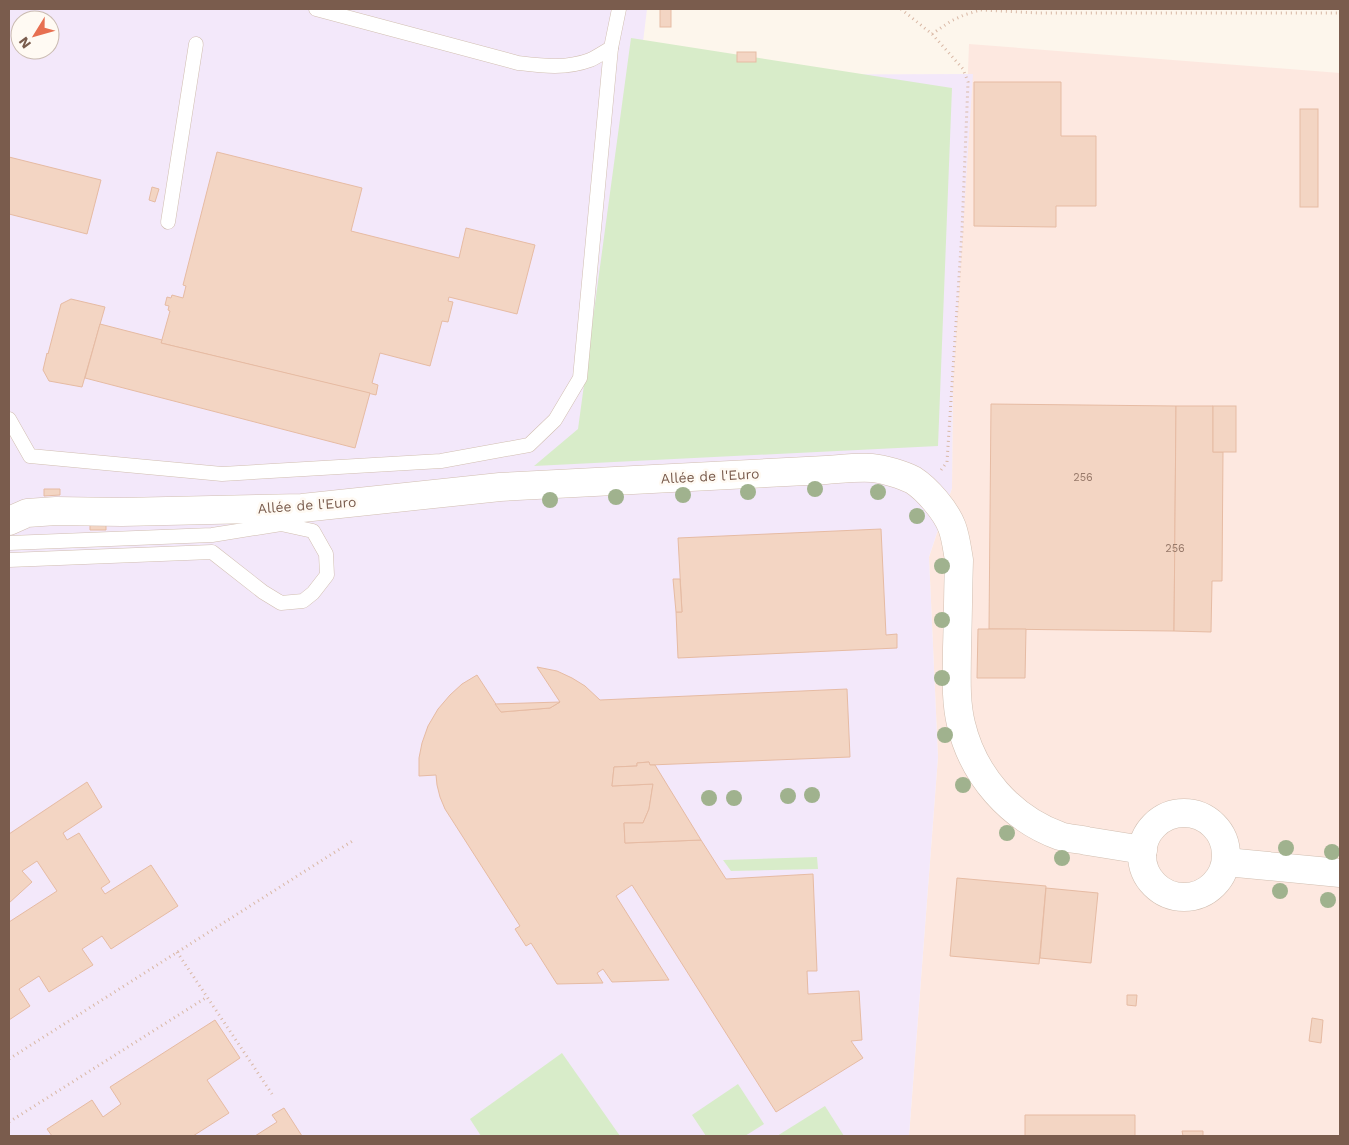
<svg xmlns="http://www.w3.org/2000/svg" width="1349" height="1145" font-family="'Work Sans',sans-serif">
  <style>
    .commercial { fill: #fde8e0 }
    .education { fill: #f3e8fa; fill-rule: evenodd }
    .green { fill: #d8ecc9 }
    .building { fill: #f3d5c3; stroke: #e6bba3 }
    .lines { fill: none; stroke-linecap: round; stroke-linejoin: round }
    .lane-casing { stroke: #d1beb0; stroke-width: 15 }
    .street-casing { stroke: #d1beb0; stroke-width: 29 }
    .path { stroke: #d9b8a5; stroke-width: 3; stroke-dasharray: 1 4; stroke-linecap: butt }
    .lane { stroke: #fff; stroke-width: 14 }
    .street { stroke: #fff; stroke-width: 28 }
    .tree { fill: #a0b28e }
    .labels { text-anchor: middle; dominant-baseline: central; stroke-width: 5; stroke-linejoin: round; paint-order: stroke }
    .number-label { font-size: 11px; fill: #987a6a }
    .street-label { font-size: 14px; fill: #7a5c4d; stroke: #fffaf3 }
  </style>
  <rect width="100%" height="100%" fill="#fdf6ec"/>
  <path class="commercial" d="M969,44l371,29v1063h-431l29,-379 -9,-200 23,-69 1,-106 9,-151z"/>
  <path class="education" d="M9,9h638l-8,66 334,-1 -20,308 -1,106 -23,69 9,200 -29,379h-900zM20,20h30v30h-30z"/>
  <g class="green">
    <path d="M631,38l321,50 -14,358 -404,20 44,-37z"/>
    <path d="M817,857l1,12 -87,2 -8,-11z"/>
    <path d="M562,1053l58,83h-139l-11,-17z"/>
    <path d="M738,1084l26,40 -19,12h-39l-14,-21z"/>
    <path d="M825,1106l19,30h-67z"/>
  </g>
  <g class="building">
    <rect x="660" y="9" width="11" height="18"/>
    <rect x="737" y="52" width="19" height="10"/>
    <path d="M974,82h87v54h35v70h-40v21l-82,-1z"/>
    <rect x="1300" y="109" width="18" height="98"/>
    <path d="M217,152l145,36 -11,43 108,27 7,-30 69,17 -18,69 -68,-17 -1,4 5,1 -5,20 -6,-1 -12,45 -50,-13 -8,30 6,2 -2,10 -215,-52 9,-32 -2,-1 1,-4 -4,-1 2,-8 4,1 1,-3 11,3 3,-12 -3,-1z"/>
    <path d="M9,157l92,23 -14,54 -78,-20z"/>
    <path d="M152,187l7,2 -4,13 -6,-2z"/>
    <path d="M71,299l34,8 -23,80 -33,-6 -6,-11 4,-17 1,1 13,-50z"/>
    <path d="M100,324l62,16 -1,3 209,50 -15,55 -270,-70z"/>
    <path d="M991,404l185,2 -2,225 -185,-2z"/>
    <path d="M1176,406h37v46h10l-1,129h-10l-1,51 -37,-1z"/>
    <rect x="1213" y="406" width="23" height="46"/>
    <path d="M44,489h16v6l-16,1z"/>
    <path d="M106,523v7h-16v-6z"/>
    <path d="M881,529l5,106 11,-1v14l-219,10 -2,-46h6l-4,-74z"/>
    <path d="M673,579h7l2,33h-6z"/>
    <path d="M978,629h48l-1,49h-48z"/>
    <path d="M537,667l20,4 15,7 13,8 15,14 247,-11 3,68 -200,8 -1,-3 -12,1v3l-23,1 -2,19 41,-2 -4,25 -6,14h-19l1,20 76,-3 25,39 87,-5 4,97h-10l1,23 51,-3 3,49 -11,1 12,17 -87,54 -144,-227 -16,11 53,84 -57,2 -9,-13 -6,4 6,10 -46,1 -26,-41 -5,3 -11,-17 5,-3 -75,-117 -5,-12 -3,-12 -1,-10 -17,1v-18l3,-15 6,-17 10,-17 12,-14 12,-11 15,-9 24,37 49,-4 10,-6z"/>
    <path d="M560,702l-10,6 -49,4 -6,-8z"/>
    <path d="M649,762l1,3h5l46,75 -76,3 -1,-20h19l6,-14 4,-25 -41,2 2,-19 23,-1v-3z"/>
    <path d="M87,782l15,25 -39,26 4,7 12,-7 31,49 -9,6 4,6 46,-29 27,41 -67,43 -9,-13 -20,13 11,16 -44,27 -10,-16 -20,13 11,17 -21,14v-98l48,-31 -20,-30 -15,10 10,11 -23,21v-69z"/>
    <path d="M957,878l89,8 -7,78 -89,-8z"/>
    <path d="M1046,888l52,5 -7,70 -51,-5z"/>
    <path d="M1127,995h10l-1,11 -9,-1z"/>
    <path d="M1312,1018l11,2 -2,23 -12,-2z"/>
    <path d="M215,1020l25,38 -33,22 22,33 -36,23h-141l-5,-7 45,-29 11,17 18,-13 -11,-17z"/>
    <path d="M284,1108l18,28h-47l22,-14 -5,-7z"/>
    <path d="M1025,1115h110v21h-178h68z"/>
    <path d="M1182,1131h21v5h2h-22z"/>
  </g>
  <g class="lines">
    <g class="lane-casing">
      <g id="lane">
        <path d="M316,9l202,54c25,3 48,6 72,-3 7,-3 14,-8 21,-12"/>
        <path d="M168,222l28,-178"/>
        <path d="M9,419l21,37 192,18 219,-13 88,-16 26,-25 25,-42 31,-330 8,-39"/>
        <path d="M9,543l203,-8 69,-11 32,7 13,23 1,21 -14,18 -10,8 -22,2 -18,-11 -51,-40 -203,8"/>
      </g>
    </g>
    <g class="street-casing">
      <g id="street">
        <path d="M9,521l18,-8 29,-2 66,1 180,-4 198,-21 326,-17c15,-1 31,-3 46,-2 12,1 31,7 41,12 14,9 33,31 39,47 4,11 5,22 7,33 -1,30 -1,59 -2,88 0,25 -2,51 4,76 12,51 49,94 99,112 9,3 18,3 27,5 18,3 37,6 56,9"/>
        <circle cx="1184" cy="855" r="42"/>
        <path d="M1226,862l114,11"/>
      </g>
    </g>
    <g class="path">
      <path d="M901,9l31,25 31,35 5,13 -6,149 -15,231 -6,8"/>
      <path d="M932,34l19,-13 13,-6 16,-5 59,3h301"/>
      <path d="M177,952l95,142"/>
      <path d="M9,1059l345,-219"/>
      <path d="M9,1122l198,-125"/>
    </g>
    <use href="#lane" class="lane"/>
    <use href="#street" class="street"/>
  </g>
  <g class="tree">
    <circle cx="815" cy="489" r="8"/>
    <circle cx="748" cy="492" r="8"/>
    <circle cx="878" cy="492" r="8"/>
    <circle cx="683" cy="495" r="8"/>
    <circle cx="616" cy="497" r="8"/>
    <circle cx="550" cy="500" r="8"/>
    <circle cx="917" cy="516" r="8"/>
    <circle cx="942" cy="566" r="8"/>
    <circle cx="942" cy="620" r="8"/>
    <circle cx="942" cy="678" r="8"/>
    <circle cx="945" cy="735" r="8"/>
    <circle cx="963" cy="785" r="8"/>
    <circle cx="812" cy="795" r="8"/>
    <circle cx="788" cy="796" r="8"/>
    <circle cx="709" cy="798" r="8"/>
    <circle cx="734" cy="798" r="8"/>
    <circle cx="1007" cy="833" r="8"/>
    <circle cx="1286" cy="848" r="8"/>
    <circle cx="1332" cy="852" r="8"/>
    <circle cx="1062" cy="858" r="8"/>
    <circle cx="1280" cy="891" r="8"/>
    <circle cx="1328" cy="900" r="8"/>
  </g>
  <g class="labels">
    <g class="number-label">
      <text x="1083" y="477">256</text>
      <text x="1175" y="548">256</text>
    </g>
    <g class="street-label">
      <text transform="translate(710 476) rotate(-3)">Allée de l'Euro</text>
      <text transform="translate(307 505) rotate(-4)">Allée de l'Euro</text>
    </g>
  </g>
  <rect width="1349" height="1145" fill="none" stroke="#7a5c4d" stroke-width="20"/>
  <g transform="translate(35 35) rotate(233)"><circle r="24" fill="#fffaf3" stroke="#cabbb1"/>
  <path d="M0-4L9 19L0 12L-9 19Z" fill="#e76f51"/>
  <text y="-8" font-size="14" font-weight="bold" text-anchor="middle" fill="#7a5c4d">N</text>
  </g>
</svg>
